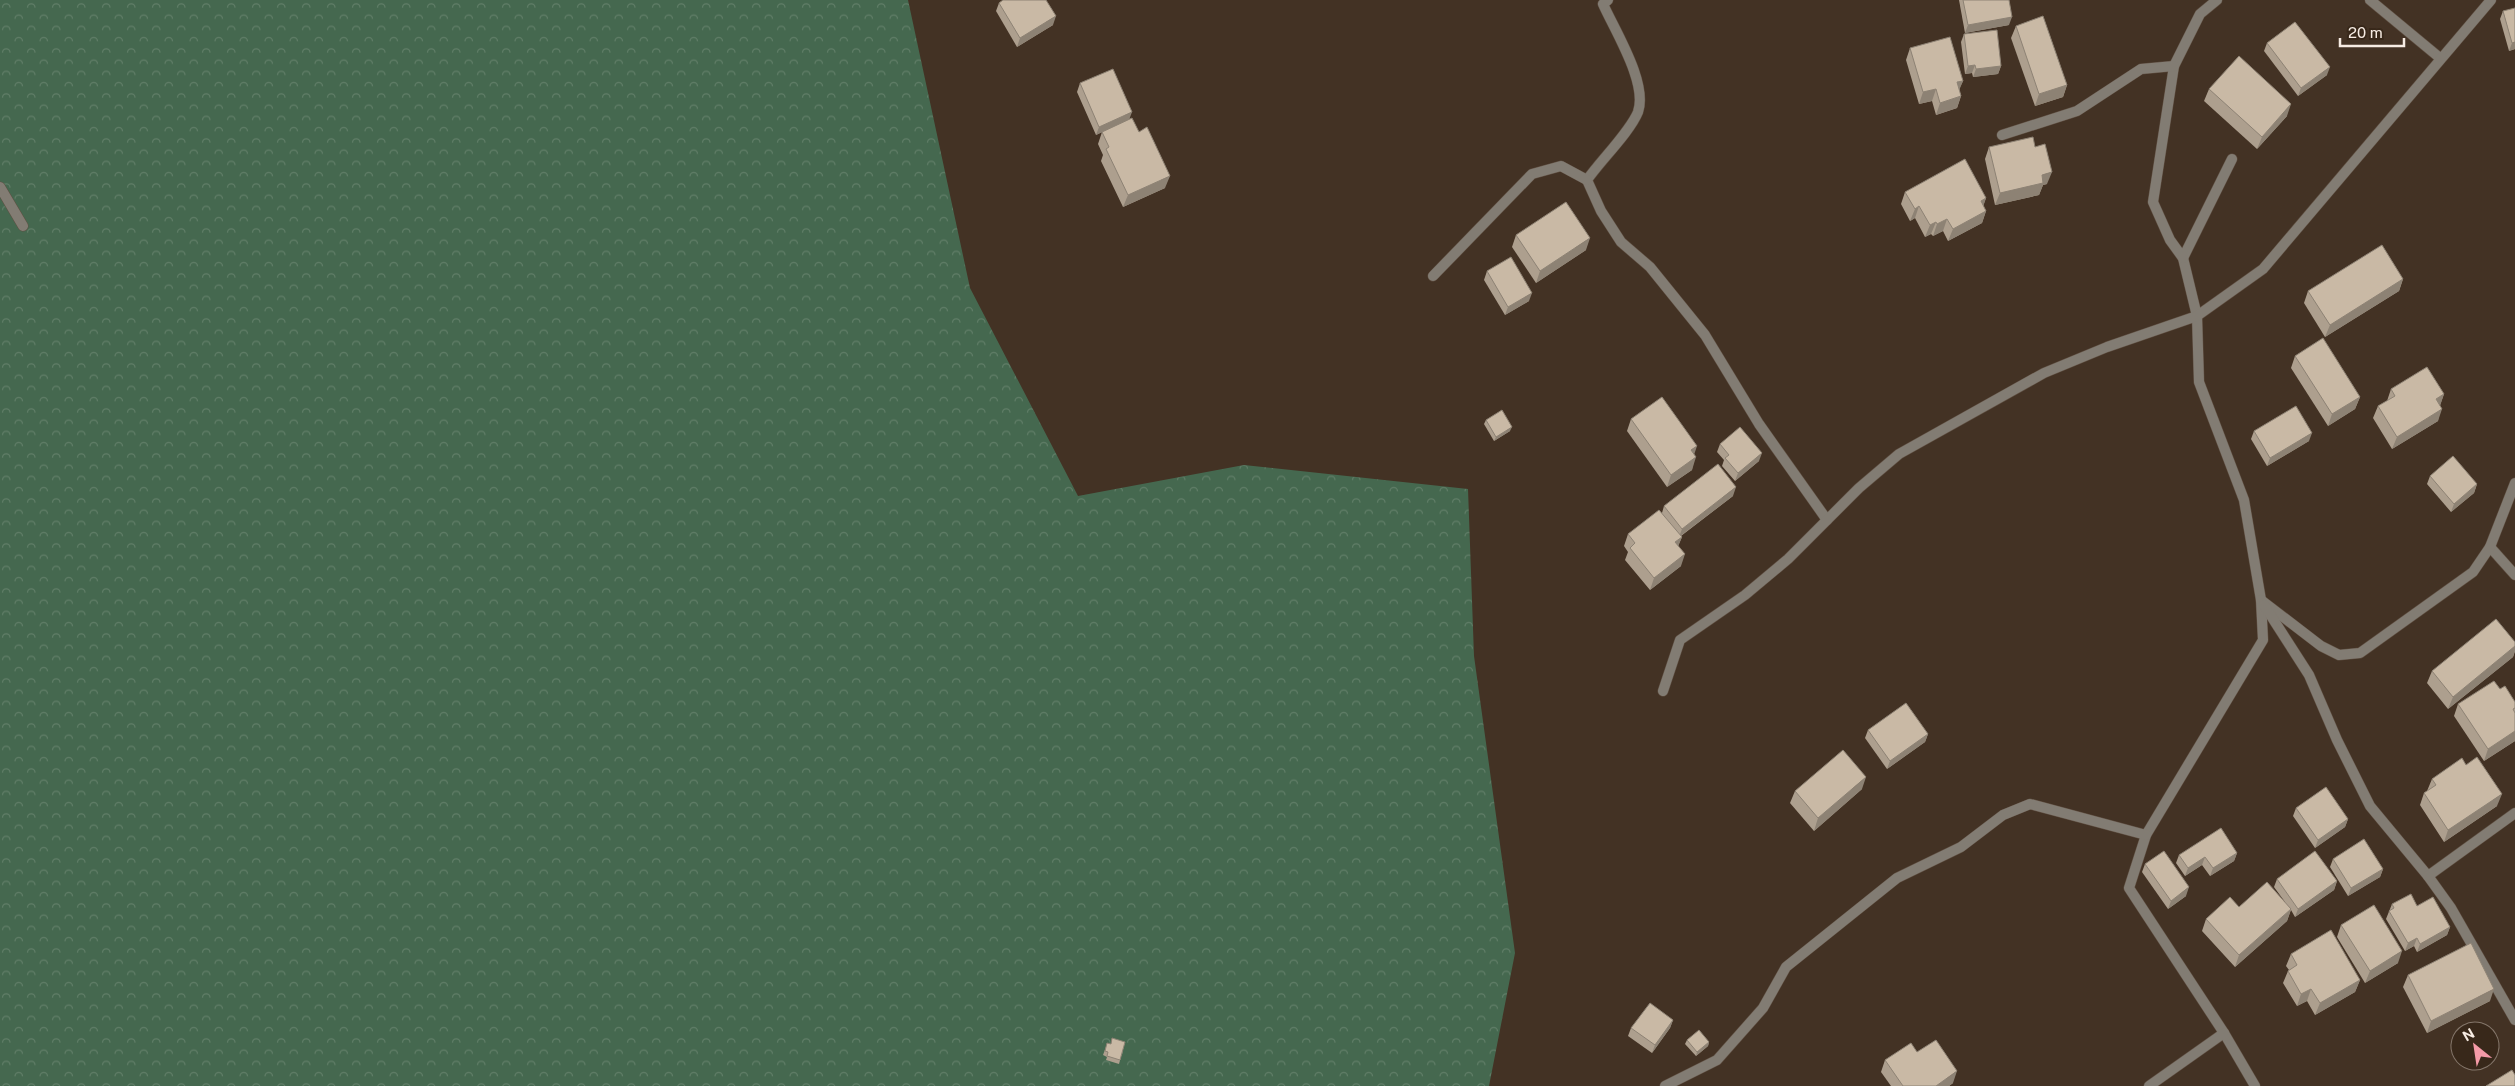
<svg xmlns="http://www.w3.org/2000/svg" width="2515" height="1086" font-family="'Public Sans',sans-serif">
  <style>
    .forest { fill: url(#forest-crowns) }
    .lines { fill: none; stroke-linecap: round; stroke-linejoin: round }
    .minor-casing { stroke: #605043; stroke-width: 11 }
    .minor { stroke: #827c73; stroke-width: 10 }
    .wall { fill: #ad9f8e }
    .shaded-wall { fill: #8d8274 }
    .building { fill: #c9b9a5; stroke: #8d8274 }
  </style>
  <defs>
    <pattern id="forest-crowns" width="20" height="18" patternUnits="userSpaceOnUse" patternTransform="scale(1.25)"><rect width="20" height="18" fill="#45684f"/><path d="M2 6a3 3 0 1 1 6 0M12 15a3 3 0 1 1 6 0" fill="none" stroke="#617e68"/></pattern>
  </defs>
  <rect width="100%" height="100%" fill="#433224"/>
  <path class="forest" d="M0,0h908l62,288 108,208 166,-31 224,24 6,167 41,297 -26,133h-1489z"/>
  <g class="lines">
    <g class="minor-casing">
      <g id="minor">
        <path d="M1608,0l-5,4c12,27 45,79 35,108 -8,20 -38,49 -51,68l14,31 20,31 29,25 55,68 54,89 68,96"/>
        <path d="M2217,0l-17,14 -26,52 -21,136 17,38 13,18 14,58 2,66 45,118 17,100 2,40 -117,195 -17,53 95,145 31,53"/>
        <path d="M2370,0l70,58"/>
        <path d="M2002,135l75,-24 64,-42 33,-3"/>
        <path d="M0,187l23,39"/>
        <path d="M2183,258l49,-99"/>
        <path d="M1433,276l99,-102 29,-8 26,14"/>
        <path d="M2490,547l25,28"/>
        <path d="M2261,600l60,46 18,9 21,-2 113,-81 17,-25 25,-64"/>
        <path d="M2264,605l45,70 28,65 33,66 58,70"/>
        <path d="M1663,691l17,-51 65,-45 43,-36 71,-71 40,-34 145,-81 63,-26 90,-31 66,-47 228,-269"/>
        <path d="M2515,813l-87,63 23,32 64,112"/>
        <path d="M1665,1086l52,-26 46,-52 23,-41 111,-89 64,-31 42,-32 27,-11 116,31"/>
        <path d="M2149,1086l75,-53"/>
      </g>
    </g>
    <use href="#minor" class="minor"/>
  </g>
  <g class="wall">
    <path d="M1959,0h50v25l-44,8z"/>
    <path d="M999,3l54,22 -36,22 -21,-36z"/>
    <path d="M2503,11l12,38 -6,2 -9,-32z"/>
    <path d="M2016,26l51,59 -4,12 -28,9 -24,-68z"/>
    <path d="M1964,34l37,32 -3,8 -25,3 -1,-4 -7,1 -4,-32z"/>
    <path d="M2267,43l60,32 -29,21 -34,-45z"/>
    <path d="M1910,48l53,33 -4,8 2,7 -4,12 -21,7 -4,-14 -13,3 -13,-44z"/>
    <path d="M1080,83l50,36 35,69 -42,19 -22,-46 2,-6 -5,-11 4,-12 -6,3 -19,-43z"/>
    <path d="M2209,89l78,27 -30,33 -53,-48z"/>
    <path d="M1989,147h46l12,37 -4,1 -4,10 -44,10 -10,-46z"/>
    <path d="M1905,192l81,6 -3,8 3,5 -4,12 -34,18 -5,-10 -10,5 -2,-2 -6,3 -10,-19 -5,3 -9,-17z"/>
    <path d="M1516,235l70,15 -50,33 -24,-36z"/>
    <path d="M1487,271l42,30 -24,14 -21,-35z"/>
    <path d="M2403,279l-4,12 -74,46 -21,-34 4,-12z"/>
    <path d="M2295,356l65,41 -5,12 -27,17 -37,-58z"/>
    <path d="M2391,389l53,5 -4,11 -2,16 -46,28 -19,-31 5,-12 9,-5z"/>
    <path d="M1631,419l63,35 -2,16 -25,17 -40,-56z"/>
    <path d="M1486,420l24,11 -16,10 -10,-17z"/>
    <path d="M2254,431l55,10 -42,25 -16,-27z"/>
    <path d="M1720,444l39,17 -24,20 -13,-15 2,-6 -7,-8z"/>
    <path d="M2430,476l47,8 -3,9 -23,19 -24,-28z"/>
    <path d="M1733,496l-52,40 1,1 -4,9 3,20 -31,24 -25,-30 3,-8 -4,-6 4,-12 34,-21 2,-7z"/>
    <path d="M2515,642v9l-2,6 -65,52 -21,-26 5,-12z"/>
    <path d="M2500,689l15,13v39l-31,20 -30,-45 4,-12z"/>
    <path d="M1868,730l60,4 -3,8 -38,27 -22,-31z"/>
    <path d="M2466,765l31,41 -53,36 -24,-37 4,-12 3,-2 5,-12z"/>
    <path d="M1862,789l-48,42 -24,-28 5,-12z"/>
    <path d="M2296,808l52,11 -3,8 -30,21 -22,-32z"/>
    <path d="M2237,853l-3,8 -24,15 -8,-11 -17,11 -9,-13 3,-8z"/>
    <path d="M2333,859l50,10 -3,8 -32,19 -18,-29z"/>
    <path d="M2145,864l41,32 -18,13 -26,-37z"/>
    <path d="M2277,879l60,2 -3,9 -39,27 -4,-7 -4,11 -52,46 -33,-36 4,-12 33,-12 46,-5 -11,-15z"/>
    <path d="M2392,904l25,2 33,21 -3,8 -30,17 -3,-6 -9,5 -19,-32z"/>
    <path d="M2341,925l57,38 -33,20 -28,-46z"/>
    <path d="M2291,954l69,26 -5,12 -40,23 -8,-14 -10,5 -14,-23 5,-12 1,-1 -3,-4z"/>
    <path d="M2408,975l82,26 -63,32 -24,-46z"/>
    <path d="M1673,1020l-3,8 -18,25 -24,-17 3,-8z"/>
    <path d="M1687,1040l22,2 -1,4 -12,10 -11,-12z"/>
    <path d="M1125,1042l-6,22 -13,-4 1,-3 -4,-2 3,-8 5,-3z"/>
    <path d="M1917,1052l36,31 -4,3h-58l-10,-14 4,-12z"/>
  </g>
  <g class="shaded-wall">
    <path d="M1056,16l-3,9 -36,22 3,-9z"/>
    <path d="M2012,17l-3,8 -44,8 3,-8z"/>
    <path d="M2515,42v7l-6,2 3,-8z"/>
    <path d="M1975,65l-3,8 -7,1 3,-8z"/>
    <path d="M2001,66l-3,8 -25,3 3,-8z"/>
    <path d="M2330,67l-3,8 -29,21 3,-8z"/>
    <path d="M1963,81l-5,12 -1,-11z"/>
    <path d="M2067,85l-4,12 -28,9 4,-12z"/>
    <path d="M1936,89l-4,12 -13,3 4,-12z"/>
    <path d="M1961,96l-4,12 -21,7 4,-12z"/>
    <path d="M2291,104l-4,12 -30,33 5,-12z"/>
    <path d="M1132,112l-3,8 -33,15 3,-8z"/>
    <path d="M2052,172l-5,12 -4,1 -4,10 -44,10 5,-12 42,-18z"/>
    <path d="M1170,176l-5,12 -42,19 5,-12z"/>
    <path d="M1986,198l-4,12 -1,-9z"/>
    <path d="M1919,206l-4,12 -5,3 5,-12z"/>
    <path d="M1986,211l-4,12 -34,18 5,-12z"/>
    <path d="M1947,219l-4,12 -10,5 4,-12z"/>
    <path d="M1936,222l-5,12 -6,3 5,-12z"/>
    <path d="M1590,238l-4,12 -50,33 4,-12z"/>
    <path d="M2403,279l-4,12 -74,46 5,-12z"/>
    <path d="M1532,293l-3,8 -24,14 3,-8z"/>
    <path d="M2444,394l-4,12 -4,-7z"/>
    <path d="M2360,397l-5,12 -27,17 4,-12z"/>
    <path d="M2442,409l-4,12 -46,28 5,-12z"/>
    <path d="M1512,427l-2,4 -16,10 2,-4z"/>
    <path d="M2312,433l-3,8 -42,25 3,-8z"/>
    <path d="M1697,446l-4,12 -2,-8z"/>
    <path d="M1762,453l-3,8 -24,20 3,-8z"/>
    <path d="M1696,457l-4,13 -25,17 4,-12z"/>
    <path d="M2477,484l-3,9 -23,19 3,-8z"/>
    <path d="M1736,487l-3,9 -54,41 3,-8z"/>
    <path d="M1682,537l-5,12 -2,-7z"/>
    <path d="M1685,554l-4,12 -31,24 4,-12z"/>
    <path d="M2515,646v5l-2,6 -65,52 5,-12z"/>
    <path d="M2515,731v10l-31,20 4,-12z"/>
    <path d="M1928,734l-3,8 -38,27 3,-8z"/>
    <path d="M1866,777l-4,12 -48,42 4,-13z"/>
    <path d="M2502,794l-5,12 -53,36 4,-12z"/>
    <path d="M2348,819l-3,8 -30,21 3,-8z"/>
    <path d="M2237,853l-3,8 -24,15 3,-8z"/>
    <path d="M2205,857l-3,8 -17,11 3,-8z"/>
    <path d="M2383,869l-3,8 -32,19 3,-8z"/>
    <path d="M2337,881l-3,9 -39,27 3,-8z"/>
    <path d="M2189,887l-3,9 -18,13 3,-8z"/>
    <path d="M2291,909l-4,12 -52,46 4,-12z"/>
    <path d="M2450,927l-3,8 -30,17 3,-8z"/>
    <path d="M2417,938l-3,8 -9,5 3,-8z"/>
    <path d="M2402,951l-4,12 -33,20 5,-12z"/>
    <path d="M2360,980l-5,12 -40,23 5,-12z"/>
    <path d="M2311,989l-4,12 -10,5 4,-12z"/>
    <path d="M2494,989l-4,12 -63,32 4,-12z"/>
    <path d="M1673,1020l-3,8 -18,25 3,-8z"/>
    <path d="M1709,1042l-1,4 -12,10 1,-4z"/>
    <path d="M1957,1071l-4,12 -4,3h-13z"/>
  </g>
  <g class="building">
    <path d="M1003,0h43l10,16 -36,22 -21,-35z"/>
    <path d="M1963,0h46l3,17 -44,8z"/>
    <path d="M2515,8v34l-3,1 -9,-32z"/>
    <path d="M2043,16l24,69 -28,9 -23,-68z"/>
    <path d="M2295,22l35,45 -29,21 -34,-45z"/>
    <path d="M1997,30l4,36 -25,3 -1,-4 -7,1 -4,-32z"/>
    <path d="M1950,37l13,44 -6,1 4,14 -21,7 -4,-14 -13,3 -13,-44z"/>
    <path d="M2239,56l52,48 -29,33 -53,-48z"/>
    <path d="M1113,69l19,43 -33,15 -19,-44z"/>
    <path d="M1132,118l7,14 8,-5 23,49 -42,19 -22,-46 3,-2 -7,-15z"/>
    <path d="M2033,137l2,10 10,-3 7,28 -10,3 1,8 -43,10 -11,-46z"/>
    <path d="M1965,159l21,39 -5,3 5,10 -33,18 -6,-10 -10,5 -1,-2 -6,3 -11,-19 -4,3 -10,-17z"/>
    <path d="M1566,202l24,36 -50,33 -24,-36z"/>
    <path d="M2382,245l21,34 -73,46 -22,-34z"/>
    <path d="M1511,257l21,36 -24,14 -21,-36z"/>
    <path d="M2323,338l37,59 -28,17 -37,-58z"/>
    <path d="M2427,367l17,27 -8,5 6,10 -45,28 -19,-31 17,-10 -4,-7z"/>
    <path d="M1662,397l35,49 -6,4 5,7 -25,18 -40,-56z"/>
    <path d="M2296,406l16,27 -42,25 -16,-27z"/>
    <path d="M1502,410l10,17 -16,10 -10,-17z"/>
    <path d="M1740,427l22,26 -24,20 -13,-15 4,-3 -9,-11z"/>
    <path d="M2453,456l24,28 -23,20 -24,-28z"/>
    <path d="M1718,464l18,23 -54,42 -18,-23z"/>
    <path d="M1659,510l23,27 -7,5 10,12 -31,24 -24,-30 5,-5 -7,-9z"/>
    <path d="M2496,619l19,23v4l-62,51 -21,-26z"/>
    <path d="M2494,681l6,8 5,-3 10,16v6l-2,1 2,4v18l-27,18 -30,-45z"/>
    <path d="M1906,703l22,31 -38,27 -22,-31z"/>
    <path d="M1843,750l23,27 -48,41 -23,-27z"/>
    <path d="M2477,757l25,37 -54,36 -24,-37 12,-8 -4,-6 30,-21 4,7z"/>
    <path d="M2326,787l22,32 -30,21 -22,-32z"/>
    <path d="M2221,828l16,25 -24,15 -8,-11 -17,11 -9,-13z"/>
    <path d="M2364,839l19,30 -32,19 -18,-29z"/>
    <path d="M2164,851l25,36 -18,14 -26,-37z"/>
    <path d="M2315,851l22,30 -39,28 -21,-30z"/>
    <path d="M2267,882l24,27 -52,46 -33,-36 24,-22 9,10z"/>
    <path d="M2411,894l6,12 16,-9 17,30 -30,17 -3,-6 -9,5 -19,-32 5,-3 -2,-4z"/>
    <path d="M2374,905l28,46 -32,20 -29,-46z"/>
    <path d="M2331,930l29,50 -40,23 -9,-14 -10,5 -13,-23 9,-6 -6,-11z"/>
    <path d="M2471,943l23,46 -63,32 -23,-46z"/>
    <path d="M1650,1003l23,17 -18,25 -24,-17z"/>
    <path d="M1699,1030l10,12 -12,10 -10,-12z"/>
    <path d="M1112,1038l13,4 -5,18 -13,-4 1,-4 -3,-1 2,-8 4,1z"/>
    <path d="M1936,1040l21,31 -21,15h-33l-18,-26 26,-17 6,9z"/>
    <path d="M2512,1070l3,5v11h-29z"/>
  </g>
  <g transform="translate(2475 1046) rotate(330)"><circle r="24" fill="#38281a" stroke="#84766a"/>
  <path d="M0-4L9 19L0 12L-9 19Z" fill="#f49aa7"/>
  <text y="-8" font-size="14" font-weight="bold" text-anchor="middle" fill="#f7ece3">N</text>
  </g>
  <path d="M2340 38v8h64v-8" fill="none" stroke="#f7ece3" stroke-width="2.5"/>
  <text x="2348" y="38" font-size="15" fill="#f7ece3" stroke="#38281a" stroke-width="4" paint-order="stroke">20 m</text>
</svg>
